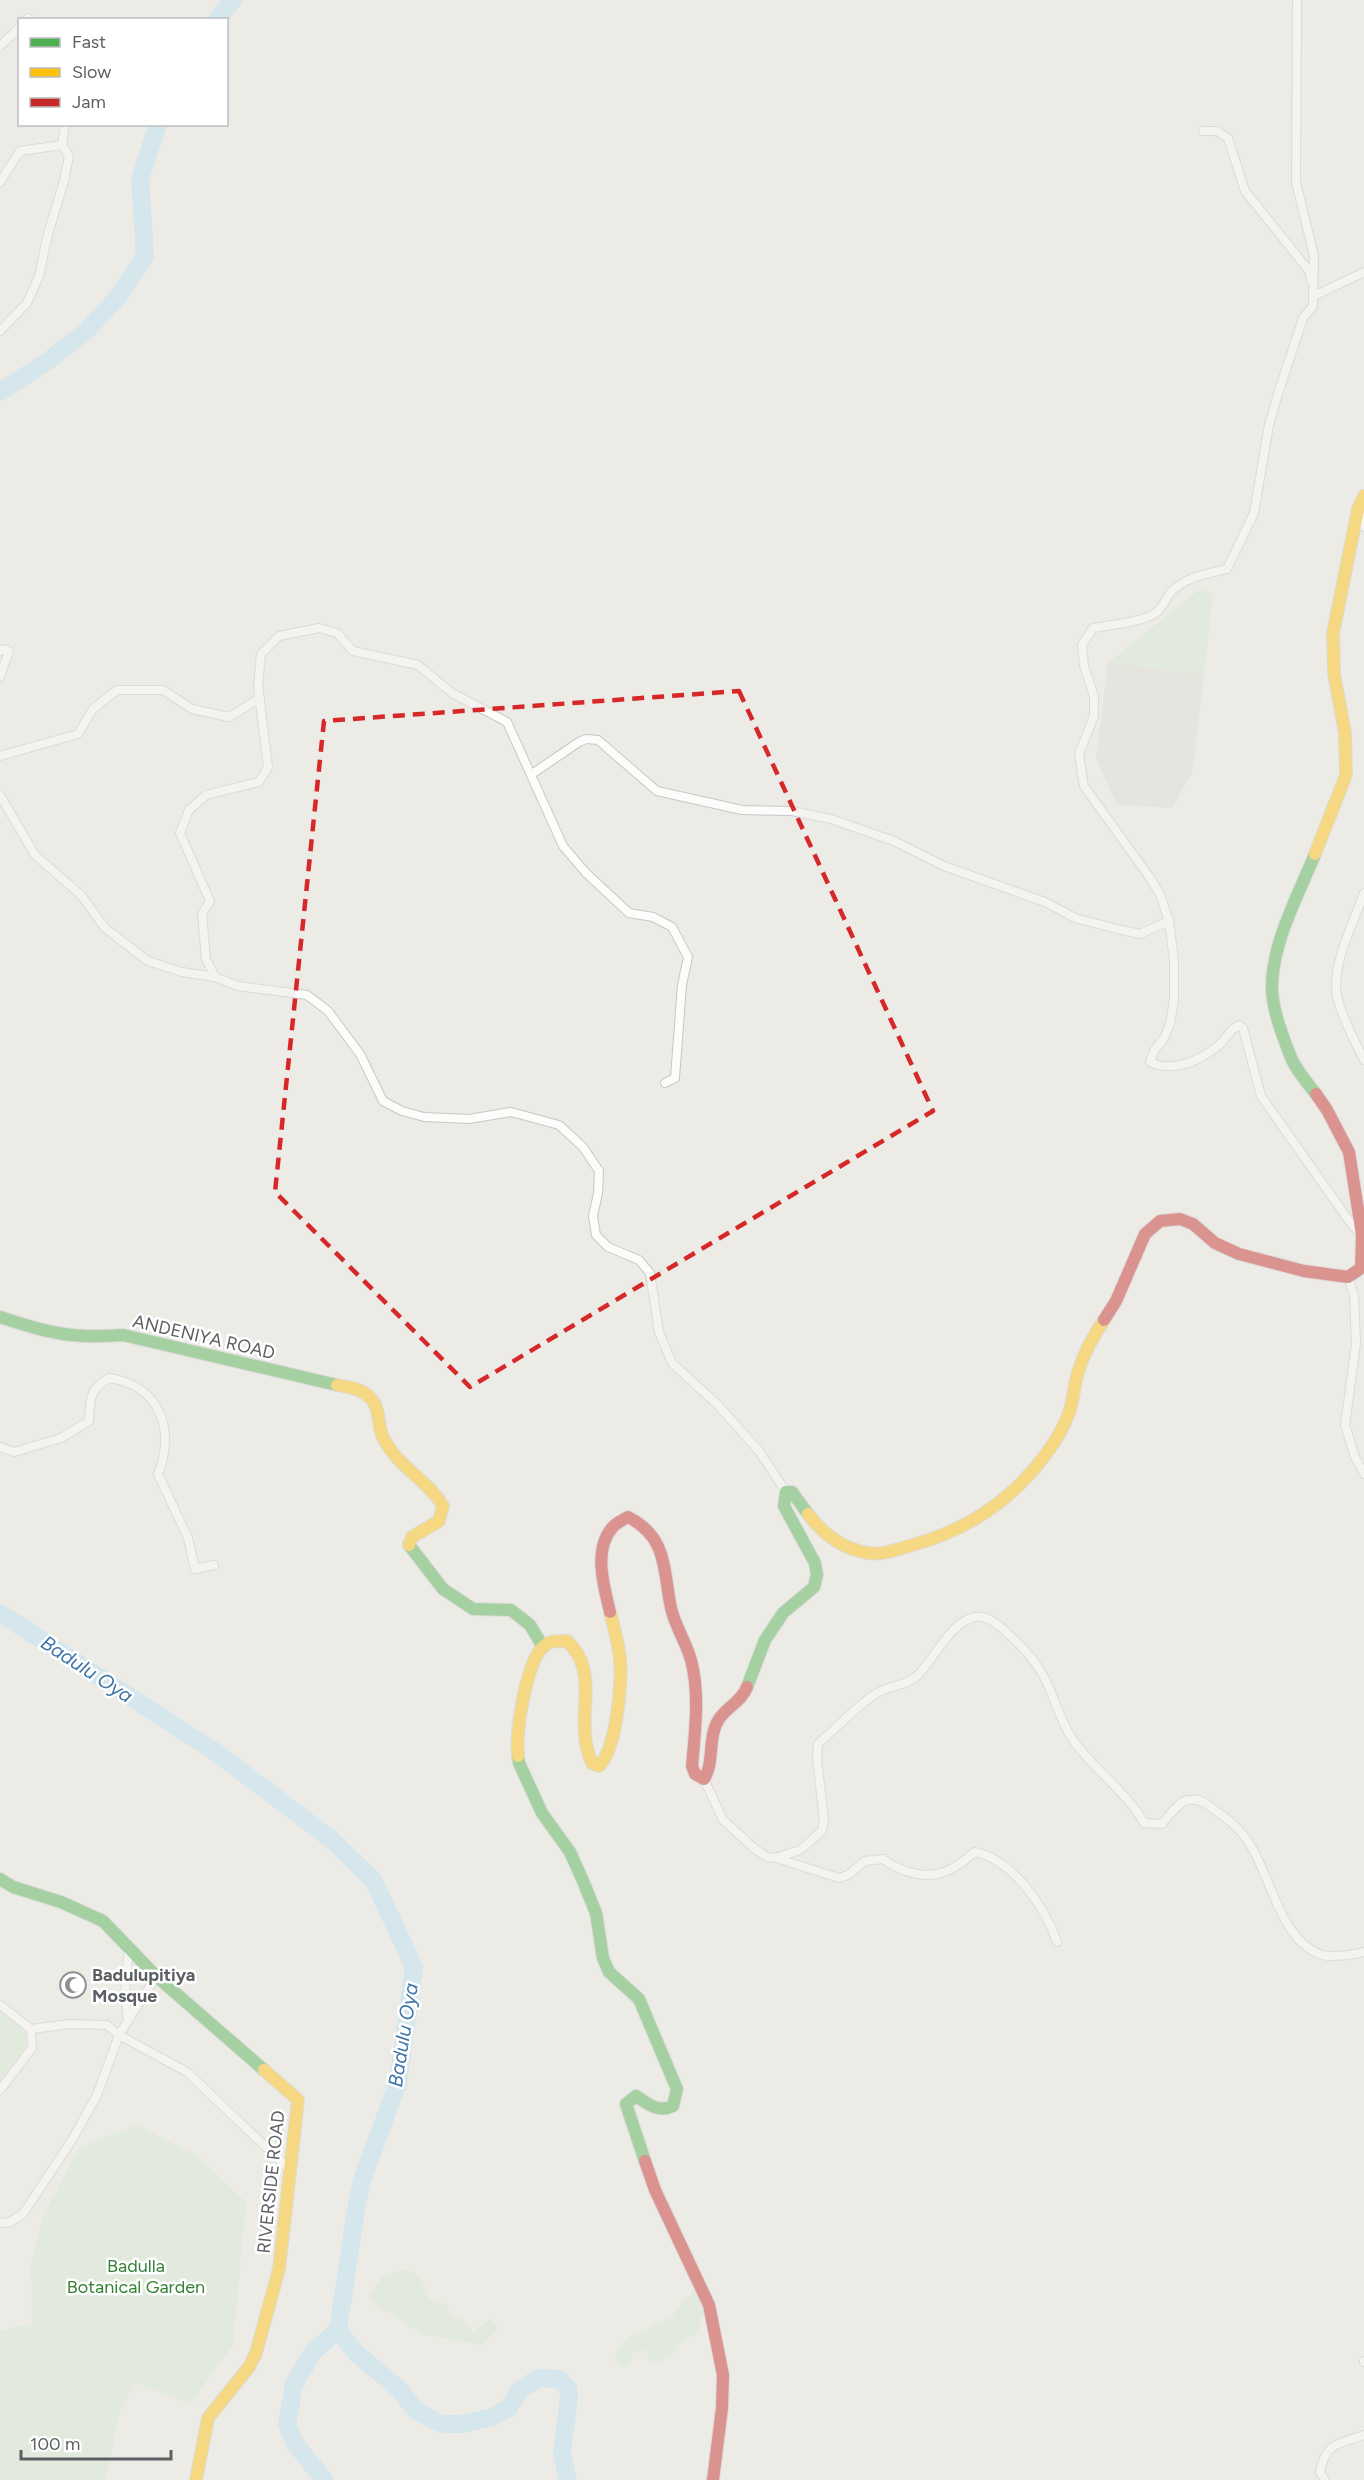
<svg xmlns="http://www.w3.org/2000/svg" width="1364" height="2480" font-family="Figtree,sans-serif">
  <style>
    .education { fill: #dedbd6 }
    .green { fill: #d5e8d2 }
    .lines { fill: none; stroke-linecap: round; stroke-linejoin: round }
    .river { stroke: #badff6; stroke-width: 18 }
    .street-casing { stroke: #c7c7c7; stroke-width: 10 }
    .fast-casing { stroke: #c8c9c8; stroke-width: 14 }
    .slow-casing { stroke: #c8c9c8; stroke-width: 14 }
    .jam-casing { stroke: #c8c9c8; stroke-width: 14 }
    .street { stroke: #fcfcfb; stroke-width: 8 }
    .fast { stroke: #4caf50; stroke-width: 12 }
    .slow { stroke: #ffc107; stroke-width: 12 }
    .jam { stroke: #c62828; stroke-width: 12 }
    .marked { fill: none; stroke: #d62828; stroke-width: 4.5; stroke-dasharray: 12 8; stroke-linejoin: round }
    .labels { text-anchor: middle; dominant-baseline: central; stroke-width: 5; stroke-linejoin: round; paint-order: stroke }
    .street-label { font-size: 18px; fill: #5c6064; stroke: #fff }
    .poi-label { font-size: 18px; font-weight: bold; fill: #5c6064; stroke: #fff; text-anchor: start }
    .park-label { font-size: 18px; fill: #368137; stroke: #fff }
    .water-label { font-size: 20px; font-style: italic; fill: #3f75a7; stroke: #fff }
  </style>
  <rect width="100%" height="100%" fill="#ecebe6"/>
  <path class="education" d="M1108,663l96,11 -11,97 -21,37 -55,-3 -21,-46z"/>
  <g class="green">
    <path d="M1200,589l13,5 -9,80 -96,-11z"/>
    <path d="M0,2011l27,22 -1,14 -26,33z"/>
    <path d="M137,2125l59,30 50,47 -13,143 -43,59 -56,-22 -16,35 -12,63h-106v-149l32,-7 -1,-59 13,-51 35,-66z"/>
    <path d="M406,2269c14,7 19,14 23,29l19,8 2,10 12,3 12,13 16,-13 9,9 -17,17 -61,-11 -46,-30 -5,-9 11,-17z"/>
    <path d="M694,2291l12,21 -4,3 -4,17 -22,14 -3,10 -14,6 -9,-1 -5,-11 -12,2v5l-8,11 -11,-7 3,-11 10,-12 45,-21 9,-14z"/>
  </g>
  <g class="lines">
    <g class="river">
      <path d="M217,20l16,-20"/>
      <path d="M0,392l48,-31 38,-30 33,-35 26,-40 -5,-77 18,-55"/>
      <path d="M0,1613l214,138 118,89 42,41 40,86 -16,116 -35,94 -6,26 -19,127 -24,21 -20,33 -7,40 7,18 30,38"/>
      <path d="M338,2330l18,23 43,36 17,22 26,13h21l29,-7 17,-9 10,-17 19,-13 21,1 9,9 1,10 -7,56 6,26"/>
    </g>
    <g class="street-casing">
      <g id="street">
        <path d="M1297,0l-1,182 18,74 -1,50 -10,12 -25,76 -9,31 -15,88 -27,56c-19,4 -43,9 -56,23 -5,6 -8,15 -14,20 -12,10 -48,13 -64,16l-11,17 2,21 10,30v20l-15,38 5,32 64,89 12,19 9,27 5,39v39l-4,25 -6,14 -10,13 -4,11c23,11 49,-1 68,-16 8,-7 11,-16 21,-21l4,3 18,68 91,129 10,10"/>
        <path d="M27,20l1,-2"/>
        <path d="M0,46l20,-19"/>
        <path d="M1203,131h14l11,7 17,53 65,81 1,8"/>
        <path d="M62,145l3,-21"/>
        <path d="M0,182l20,-31 42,-6 7,11 -5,25 -16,53 -9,42 -12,27 -27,28"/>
        <path d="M1313,292l1,4 50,-24"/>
        <path d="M1359,512l5,15"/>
        <path d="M0,651l4,-2 5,2 -9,26"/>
        <path d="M0,756l78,-22 15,-25 24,-19h46l29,19 37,8 31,-19"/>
        <path d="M532,774l47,-32 7,-3 12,1 59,51 85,19 50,1 39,8 63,22 50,25 101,36 30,16 42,11 23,5 29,-13"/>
        <path d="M0,795l35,60 46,40 24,33 43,33 34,11 33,5 23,9 69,9 21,16 32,43 23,47 19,10 22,6 45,2 42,-7 48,13 24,22 16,24 -1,22 -5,23 3,19 12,12 31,13 11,13 9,59 13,31 45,41 42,47 27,41"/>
        <path d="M1364,893c-10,29 -33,72 -27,103 5,22 17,43 27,64"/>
        <path d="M215,977l-9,-18 -4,-45 8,-13 -30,-68 9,-23 17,-15 53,-13 9,-15 -10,-81 3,-32 18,-18 40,-8 18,5 16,18 65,14 34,28 55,29 56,124 23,27 43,40 24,4 19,10 16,30 -6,28 -7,93 -10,5"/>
        <path d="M1348,1277l6,19 2,47 -11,82 10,32 9,17"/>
        <path d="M0,1447l14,5 47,-14 28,-17c1,-22 0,-31 20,-43 50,7 67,51 49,96l30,64 7,31 19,-4"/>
        <path d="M704,1779l19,41 32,29 12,8 8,1 25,-8 22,-19 2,-11 -7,-61 1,-15c16,-14 42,-41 59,-51 13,-8 30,-7 41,-18 17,-17 32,-53 57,-58 11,-2 21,6 28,12 14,13 27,25 37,41 14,22 18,48 33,70 21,30 53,51 71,83l18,1c7,-8 16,-22 26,-24 11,-2 18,3 25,9 12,7 26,19 34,31 24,33 31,97 72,114 9,4 35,1 45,-2"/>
        <path d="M776,1858l63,20 9,-3 17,-14 18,-2c19,14 46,22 68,10 9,-4 16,-11 24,-17 38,8 70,55 82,90"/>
        <path d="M0,2005l31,24 1,19 -32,42"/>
        <path d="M128,2021l-3,-27 4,-49"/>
        <path d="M31,2029l39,-5 37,1 12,10 68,37 102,97"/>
        <path d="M0,2223l10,-1 13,-8 49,-74 25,-45 22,-60 37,-59"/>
        <path d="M1364,2361v1"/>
        <path d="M1325,2480l-5,-8c6,-30 17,-27 44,-37"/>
      </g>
    </g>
    <g class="fast-casing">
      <g id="fast">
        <path d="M1315,854c-17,42 -44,90 -43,136 1,22 12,50 20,70 6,12 16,24 24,34"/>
        <path d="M0,1317c47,16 73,22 123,18l214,50"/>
        <path d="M409,1545l34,44 30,20 38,1 19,15 13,22"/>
        <path d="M747,1687l18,-47 18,-27 31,-26 3,-12 -2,-12 -31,-57 2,-14h6l16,22"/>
        <path d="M518,1756l1,7 23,50 28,39 13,29 13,32 7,45 6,14 30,27 38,90 -4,17c-15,7 -25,-2 -37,-10l-10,8 19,57"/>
        <path d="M0,1879l13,8 48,15 42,19 53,55 108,94"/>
      </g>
    </g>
    <g class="slow-casing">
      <g id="slow">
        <path d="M1315,854l31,-79 -1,-42 -11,-59 -1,-41 25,-124 6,-13"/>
        <path d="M337,1385c9,2 22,3 30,10 15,11 9,28 16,42 13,29 45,43 60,69l-4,15 -27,16 -3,8"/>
        <path d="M808,1514c15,20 35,35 60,39 14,2 28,-3 41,-7 57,-15 102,-44 137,-92 9,-12 18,-28 23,-41 5,-14 5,-30 10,-44 6,-18 15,-34 25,-49"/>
        <path d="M518,1756c-3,-23 8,-94 26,-110 7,-6 14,-5 23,-5 36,33 5,78 25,122l7,3c18,-18 23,-83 21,-108 -2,-16 -6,-31 -10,-46"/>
        <path d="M196,2480l12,-62 41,-51 7,-14 23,-84 19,-169 -34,-30"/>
      </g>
    </g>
    <g class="jam-casing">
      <g id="jam">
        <path d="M1104,1320l12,-19 29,-67 15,-13 20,-2 13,5 22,19 24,11 65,17 44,6 13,-9 1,-33 -13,-83 -22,-42 -11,-16"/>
        <path d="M610,1612c-6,-25 -17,-62 2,-84 4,-5 11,-8 16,-11 40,20 35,53 43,91 4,18 15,34 20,52 9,34 4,71 1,106l3,8 9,5c11,-17 3,-42 15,-60 8,-12 23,-18 28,-32"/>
        <path d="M645,2161l10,29 54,115 14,70 -1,33 -9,72"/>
      </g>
    </g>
    <use href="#street" class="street"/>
    <use href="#fast" class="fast"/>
    <use href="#slow" class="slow"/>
    <use href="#jam" class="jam"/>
  </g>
  <path d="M0 0H1364V2480H0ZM739,691l194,420 -463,276 -195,-195 49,-471z" fill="#ecebe6" fill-opacity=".55" fill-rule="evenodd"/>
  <path class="marked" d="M739,691l194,420 -463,276 -195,-195 49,-471z"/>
  <defs>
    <g id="mosque-ring" transform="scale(1.35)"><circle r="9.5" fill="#fff" stroke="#8e9192" stroke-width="1.5"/><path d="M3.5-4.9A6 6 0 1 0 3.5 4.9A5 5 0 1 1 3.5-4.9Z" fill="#8e9192"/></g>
  </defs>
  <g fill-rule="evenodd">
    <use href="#mosque-ring" x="73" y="1985"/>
  </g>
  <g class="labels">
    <g class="street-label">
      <text transform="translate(204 1337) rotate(13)">ANDENIYA ROAD</text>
      <text transform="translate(271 2182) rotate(-84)">RIVERSIDE ROAD</text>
    </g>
    <g class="poi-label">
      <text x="92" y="1975">Badulupitiya<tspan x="92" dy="21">Mosque</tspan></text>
    </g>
    <g class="park-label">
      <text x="136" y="2266">Badulla<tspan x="136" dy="21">Botanical Garden</tspan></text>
    </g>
    <g class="water-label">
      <text transform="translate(87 1669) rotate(33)">Badulu Oya</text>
      <text transform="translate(403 2035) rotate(-81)">Badulu Oya</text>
    </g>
  </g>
  <rect x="18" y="18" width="210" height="108" fill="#ffffff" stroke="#bebfc1" stroke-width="1.5"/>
  <rect x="30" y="38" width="30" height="9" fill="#4caf50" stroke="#bebfc1" stroke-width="1.5"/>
  <text x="72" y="48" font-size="18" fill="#5c6064">Fast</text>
  <rect x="30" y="68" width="30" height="9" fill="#ffc107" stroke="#bebfc1" stroke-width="1.5"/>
  <text x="72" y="78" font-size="18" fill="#5c6064">Slow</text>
  <rect x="30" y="98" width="30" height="9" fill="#c62828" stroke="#bebfc1" stroke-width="1.5"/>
  <text x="72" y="108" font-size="18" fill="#5c6064">Jam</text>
  <path d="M21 2450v9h150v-9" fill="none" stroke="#5c6064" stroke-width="3"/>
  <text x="30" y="2450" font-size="18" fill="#5c6064" stroke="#ffffff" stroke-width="4.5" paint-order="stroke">100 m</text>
</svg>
